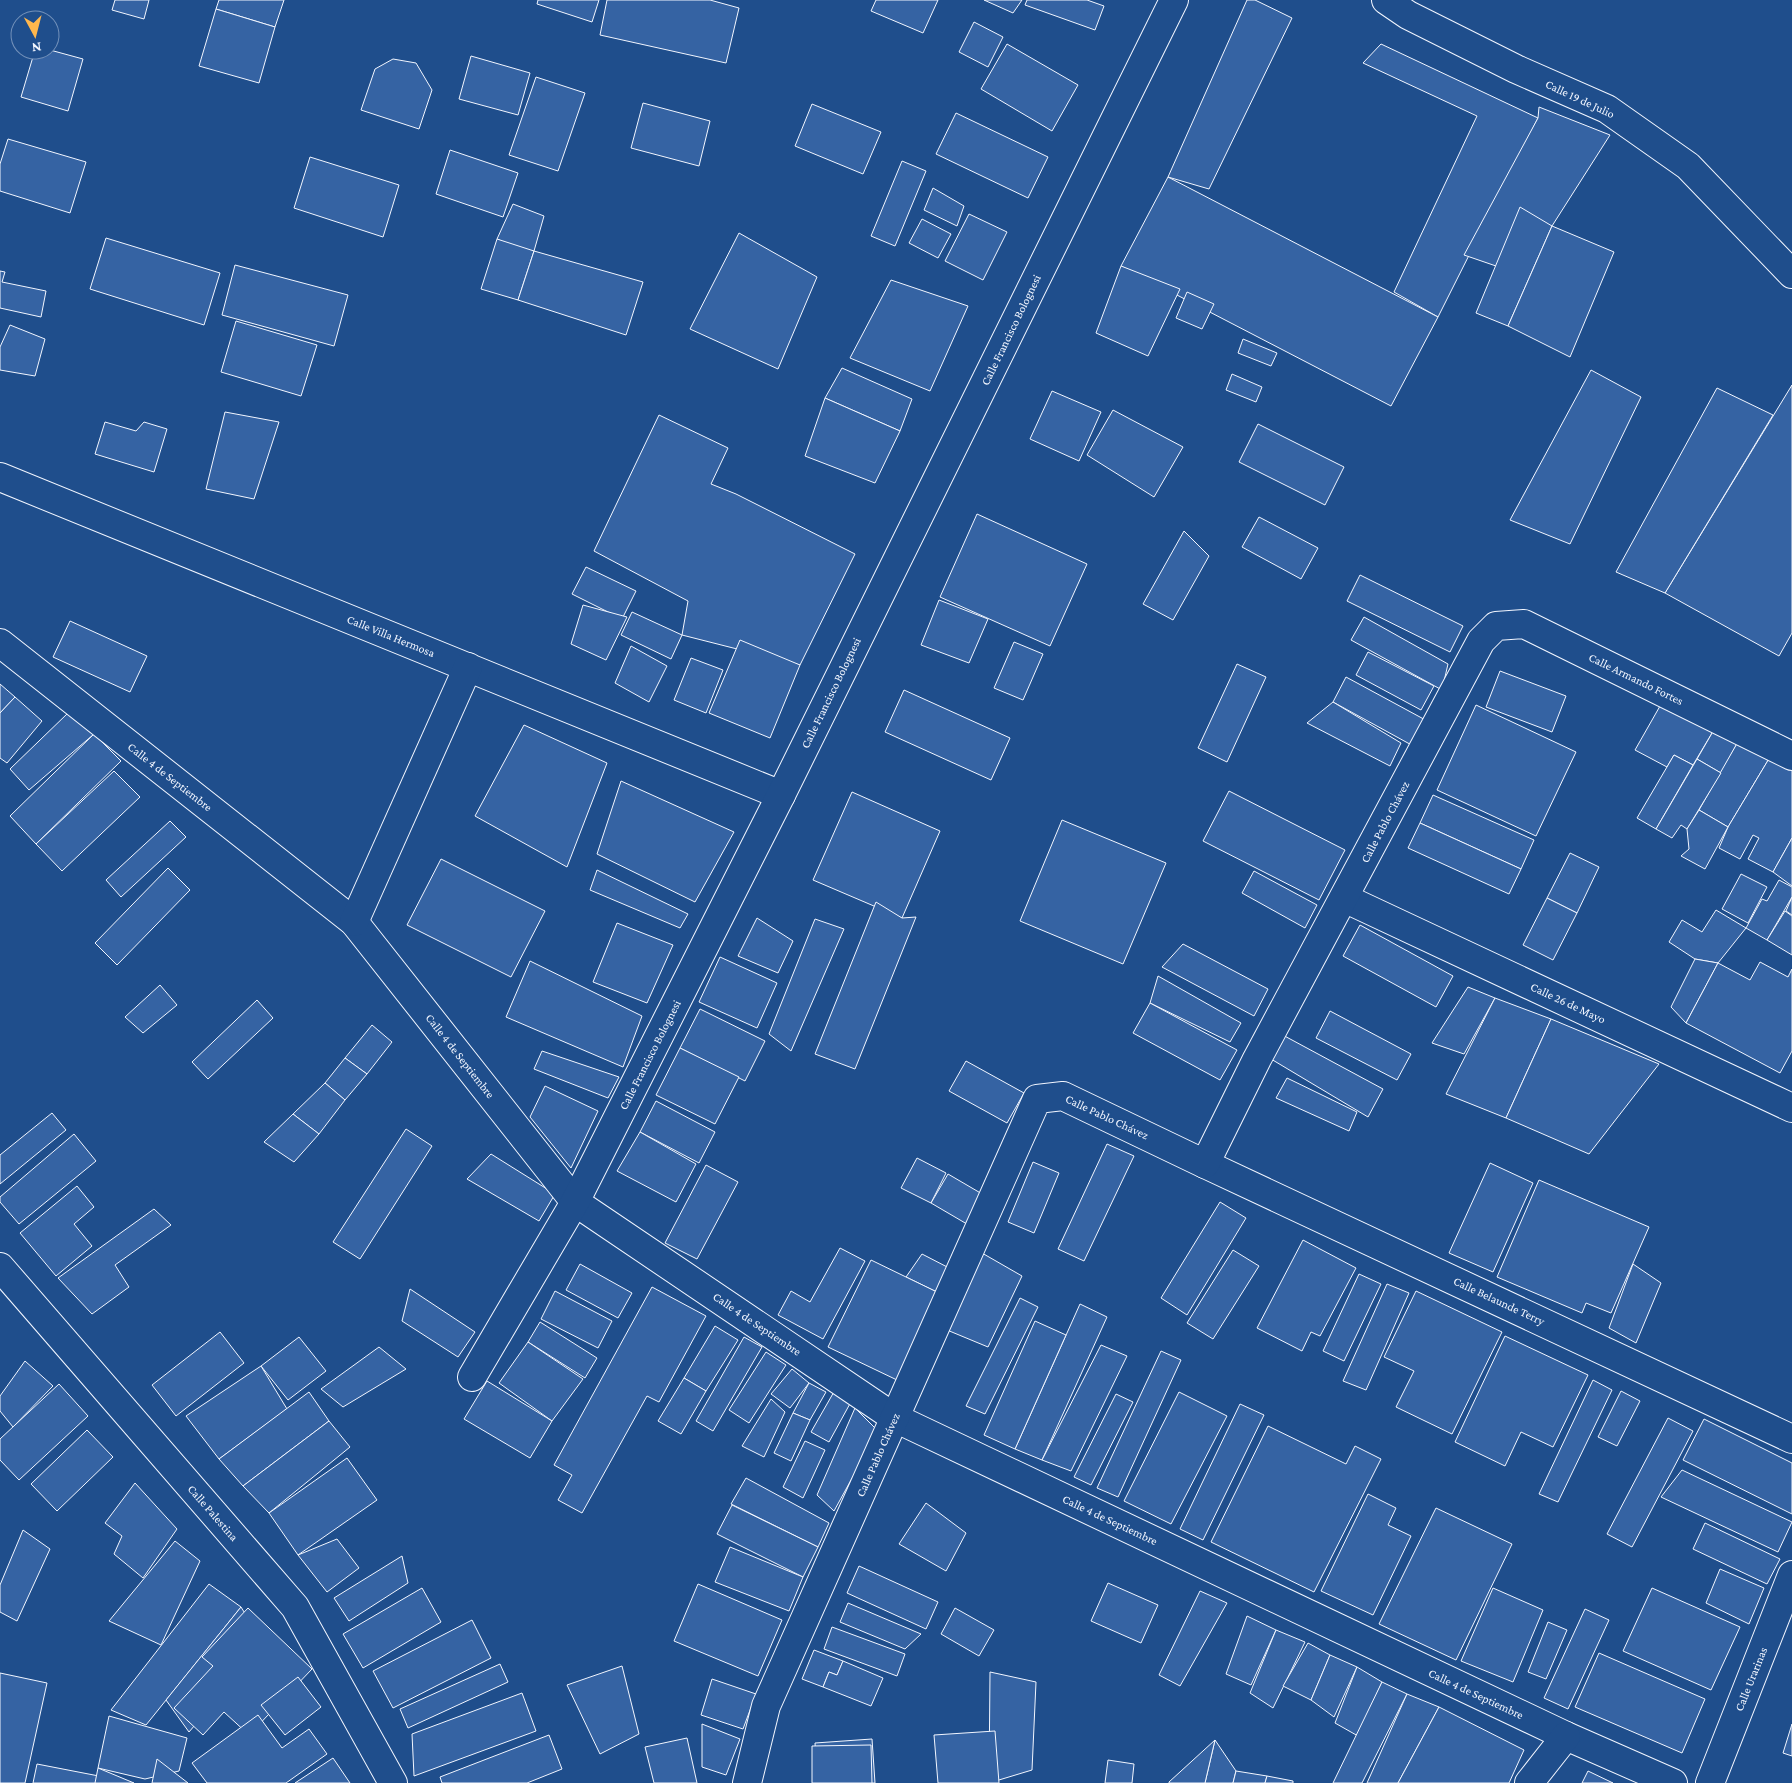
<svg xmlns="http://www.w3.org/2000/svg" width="1792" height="1783" font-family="'Crimson Pro',serif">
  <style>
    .building { fill: #3563a3; stroke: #f2f6ff }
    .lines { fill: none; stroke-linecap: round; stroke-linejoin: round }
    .minor-casing { stroke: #f2f6ff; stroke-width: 30 }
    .minor { stroke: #1f4e8c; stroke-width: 28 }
    .labels { text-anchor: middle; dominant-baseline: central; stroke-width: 4; stroke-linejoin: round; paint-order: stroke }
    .street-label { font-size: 12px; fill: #f2f6ff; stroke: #1f4e8c }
  </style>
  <rect width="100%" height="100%" fill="#1f4e8c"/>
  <g class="building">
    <path d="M115,0h34l-5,19 -32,-9z"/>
    <path d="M219,0h65l-9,27 -59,-18z"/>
    <path d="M538,0h61l-7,22 -55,-18z"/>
    <path d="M607,0h103l29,8 -13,55 -126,-28z"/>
    <path d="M876,0h62l-15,33 -52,-22z"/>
    <path d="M984,0h38l-9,13z"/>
    <path d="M1027,0h60l17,6 -9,24 -70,-25z"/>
    <path d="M1247,0h8l37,18 -83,171 -41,-12z"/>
    <path d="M216,9l59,18 -16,56 -60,-17z"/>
    <path d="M974,22l29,15 -15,30 -29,-15z"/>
    <path d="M1007,44l71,41 -26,46 -71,-42z"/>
    <path d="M1381,44l157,74 -100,199 -44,-25 83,-176 -114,-53z"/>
    <path d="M35,50h15l33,9 -15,52 -47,-14z"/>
    <path d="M471,56l59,17 -12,42 -59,-16z"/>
    <path d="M393,59l23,4 16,27 -13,39 -58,-19 14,-41z"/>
    <path d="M536,77l49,16 -27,78 -49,-16z"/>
    <path d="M643,103l67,18 -11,45 -68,-18z"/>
    <path d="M812,104l69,28 -18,42 -68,-28z"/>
    <path d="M1539,107l71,28 -58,91 -56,40 -32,-11 74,-137z"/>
    <path d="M956,113l92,44 -20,41 -92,-44z"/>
    <path d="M8,139l78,23 -16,51 -70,-22v-27z"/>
    <path d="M450,150l68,23 -15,44 -67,-23z"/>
    <path d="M310,157l89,28 -16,52 -89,-29z"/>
    <path d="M902,161l24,10 -31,75 -24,-10z"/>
    <path d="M1168,177l270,140 -47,89 -270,-140z"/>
    <path d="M933,188l31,18 -7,20 -33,-16z"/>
    <path d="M513,204l31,12 -10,35 -4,3 -33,-15z"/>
    <path d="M1520,207l32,19 -44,100 -32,-13z"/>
    <path d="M969,214l38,18 -24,48 -38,-19z"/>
    <path d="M922,219l29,15 -13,24 -29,-15z"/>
    <path d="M1552,226l62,26 -44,105 -62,-31z"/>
    <path d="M739,233l78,44 -39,92 -88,-40z"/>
    <path d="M106,238l114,35 -16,52 -114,-36z"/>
    <path d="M497,239l37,12 -16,49 -37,-11z"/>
    <path d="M534,251l109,31 -17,53 -108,-35z"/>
    <path d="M235,265l113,30 -14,51 -112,-31z"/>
    <path d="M1121,266l59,23 -32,67 -52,-23z"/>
    <path d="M0,271l5,1 -3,10 44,9 -5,26 -41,-9z"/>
    <path d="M891,280l77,26 -38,85 -80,-33z"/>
    <path d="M1187,292l27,12 -12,25 -26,-11z"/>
    <path d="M236,321l81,24 -16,51 -80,-24z"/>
    <path d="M10,325l35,14 -10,37 -35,-6v-23z"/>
    <path d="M1243,339l34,14 -6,13 -33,-13z"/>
    <path d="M842,368l70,31 -12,32 -75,-33z"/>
    <path d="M1591,370l50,27 -71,147 -60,-24z"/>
    <path d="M1232,374l30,13 -6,15 -30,-12z"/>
    <path d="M1792,385v248l-13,23 -114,-63z"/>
    <path d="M1717,388l56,27 -108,178 -49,-21z"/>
    <path d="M1052,391l49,21 -22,49 -49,-22z"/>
    <path d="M825,398l75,33 -25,52 -70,-27z"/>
    <path d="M1113,410l70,37 -29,50 -67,-42z"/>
    <path d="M225,412l54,10 -25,77 -48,-10z"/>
    <path d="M659,415l69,33 -17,36 25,10 119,60 -55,111 -118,-30 6,-34 -94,-50z"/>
    <path d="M105,422l31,9 8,-9 23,7 -13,43 -59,-18z"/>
    <path d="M1258,424l86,43 -19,38 -86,-43z"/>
    <path d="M977,514l110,50 -37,82 -110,-49z"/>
    <path d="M1259,517l59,31 -17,31 -59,-32z"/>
    <path d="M1184,531l25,25 -36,64 -30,-16z"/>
    <path d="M586,567l50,24 -14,28 -50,-25z"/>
    <path d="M1360,575l103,51 -13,26 -103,-51z"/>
    <path d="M939,600l49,19 -19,44 -48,-18z"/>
    <path d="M583,605l44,12 -21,43 -35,-16z"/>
    <path d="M632,612l50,23 -11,24 -50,-24z"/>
    <path d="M1364,617l84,47 -6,26 -91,-50z"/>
    <path d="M70,621l77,35 -17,36 -77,-35z"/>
    <path d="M740,640l60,25 -30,73 -61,-25z"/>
    <path d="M1014,642l29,12 -20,46 -29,-12z"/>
    <path d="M631,646l36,20 -18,36 -34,-19z"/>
    <path d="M1368,652l66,34 -13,24 -65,-35z"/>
    <path d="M691,658l32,12 -17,43 -32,-13z"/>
    <path d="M1237,664l29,13 -39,85 -29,-14z"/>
    <path d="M1500,671l66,25 -14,36 -66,-25z"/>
    <path d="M1346,677l85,46 -14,25 -84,-46z"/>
    <path d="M0,684l15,13 -15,16z"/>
    <path d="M904,690l106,48 -19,42 -106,-48z"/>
    <path d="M15,697l27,24 -35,42 -7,-5v-45z"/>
    <path d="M1664,699l51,29 -22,37 -19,-10 -7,12 -32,-17z"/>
    <path d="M1333,702l68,41 -11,23 -83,-43z"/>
    <path d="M1476,705l100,47 -40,84 -99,-46z"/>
    <path d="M68,713l26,21 -65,56 -19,-21z"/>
    <path d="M524,725l83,38 -40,104 -92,-51z"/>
    <path d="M1715,728l24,12 -18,33 -24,-14z"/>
    <path d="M94,734l27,27 -85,83 -26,-28z"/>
    <path d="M1739,740l31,17 -42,70 -29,-17z"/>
    <path d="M1674,755l19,10 -37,64 -19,-11z"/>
    <path d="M1770,757l22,13v68l-19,34 -25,-13 11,-21 -6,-3 -13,24 -21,-11 9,-21z"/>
    <path d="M1697,759l24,14 -34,56 -6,-4 -9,13 -16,-9z"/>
    <path d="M114,771l26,26 -78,74 -26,-27z"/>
    <path d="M621,781l113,51 -39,70 -98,-48z"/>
    <path d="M1229,791l116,59 -26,50 -116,-59z"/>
    <path d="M852,792l88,39 -38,87 -89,-38z"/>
    <path d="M1433,795l101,45 -13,29 -101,-46z"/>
    <path d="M1699,810l29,17 -23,42 -24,-13 8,-7 -2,-20z"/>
    <path d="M1062,820l104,43 -43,101 -103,-43z"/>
    <path d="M170,821l16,16 -65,60 -15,-17z"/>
    <path d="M1420,823l101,46 -12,25 -101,-46z"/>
    <path d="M1792,838v48l-19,-14z"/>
    <path d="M1570,853l29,14 -22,46 -30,-15z"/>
    <path d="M441,859l104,52 -34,66 -104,-52z"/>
    <path d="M168,868l22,22 -73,75 -22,-22z"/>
    <path d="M597,870l91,44 -8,14 -90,-38z"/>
    <path d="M1254,871l63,34 -12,23 -63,-35z"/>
    <path d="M1741,874l26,13 -19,36 -26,-14z"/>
    <path d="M1779,880l13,7v10l-25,43 -21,-12 16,-29 5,2z"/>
    <path d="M1792,897v18l-6,-4z"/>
    <path d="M1547,898l30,15 -24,47 -30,-15z"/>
    <path d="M876,902l26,16 14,-1 -61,152 -40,-15z"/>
    <path d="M1716,910l30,18 -28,35 -23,-4 -26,-17 13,-22 20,12z"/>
    <path d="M1785,911l7,5v39l-25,-15z"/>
    <path d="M757,918l36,23 -15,32 -40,-17z"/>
    <path d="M815,919l29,10 -53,122 -22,-17z"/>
    <path d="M617,923l56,22 -26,58 -54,-21z"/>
    <path d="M1360,925l93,51 -17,31 -93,-51z"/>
    <path d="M1183,944l85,45 -14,27 -92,-49z"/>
    <path d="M720,957l57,26 -20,45 -58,-26z"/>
    <path d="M1695,959l23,4 -32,60 -15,-16z"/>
    <path d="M530,961l112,55 -19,51 -117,-50z"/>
    <path d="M1760,962l28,15 4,-8v82l-12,22 -94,-50 32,-60 32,17z"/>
    <path d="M1158,976l83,47 -11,19 -80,-39z"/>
    <path d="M160,985l17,20 -34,28 -18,-16z"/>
    <path d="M1468,987l27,11 -31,56 -32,-11z"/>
    <path d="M1495,998l56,21 -45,99 -60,-24z"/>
    <path d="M257,1000l16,18 -65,61 -16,-17z"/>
    <path d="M1150,1003l87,47 -17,30 -87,-47z"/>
    <path d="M700,1009l65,32 -20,40 -65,-33z"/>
    <path d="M1330,1011l81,43 -14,26 -81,-42z"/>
    <path d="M1551,1019l108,45 -70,90 -83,-36z"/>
    <path d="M372,1025l20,17 -25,32 -22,-16z"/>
    <path d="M1279,1033l104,56 -15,28 -102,-61z"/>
    <path d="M680,1048l59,29 -24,47 -59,-29z"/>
    <path d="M542,1051l77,26 -11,21 -74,-29z"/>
    <path d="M345,1058l22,16 -22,26 -20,-17z"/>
    <path d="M966,1061l58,32 -17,30 -58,-32z"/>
    <path d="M1287,1078l70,34 -8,19 -73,-33z"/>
    <path d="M325,1083l20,17 -26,34 -26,-20z"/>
    <path d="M545,1086l53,25 -27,57 -41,-51z"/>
    <path d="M656,1101l59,31 -16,31 -59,-31z"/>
    <path d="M52,1113l14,17 -66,54v-29z"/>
    <path d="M293,1114l26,20 -25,28 -30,-20z"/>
    <path d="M406,1129l26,17 -72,113 -27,-17z"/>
    <path d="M640,1132l56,32 -20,38 -59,-31z"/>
    <path d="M74,1134l22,27 -77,63 -19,-22v-5z"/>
    <path d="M1107,1144l27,12 -50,105 -26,-12z"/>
    <path d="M491,1154l64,40 -16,27 -72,-42z"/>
    <path d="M917,1158l29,15 -15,30 -30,-15z"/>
    <path d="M1033,1162l26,11 -25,60 -26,-11z"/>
    <path d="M1490,1163l43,20 -40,89 -44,-19z"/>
    <path d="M706,1165l32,17 -41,77 -32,-16z"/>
    <path d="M948,1174l41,24 -17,29 -41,-24z"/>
    <path d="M1539,1180l110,47 -38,86 -25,-10 -4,10 -85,-36z"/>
    <path d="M77,1186l17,21 -20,17 18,22 -36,30 -36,-43z"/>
    <path d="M1220,1202l26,16 -59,97 -26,-17z"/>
    <path d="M154,1209l17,16 -56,40 14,22 -37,27 -34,-36z"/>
    <path d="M1303,1240l53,28 -36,68 -9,-4 -9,19 -45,-23z"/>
    <path d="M840,1248l25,13 -42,78 -45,-24 13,-24 19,11z"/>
    <path d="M1233,1250l26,16 -46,73 -26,-16z"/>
    <path d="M982,1253l40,23 -34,71 -41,-17z"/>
    <path d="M922,1254l31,16 -14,23 -33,-16z"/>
    <path d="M871,1260l68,33 -42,87 -69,-33z"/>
    <path d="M580,1264l52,29 -14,25 -52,-28z"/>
    <path d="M1633,1264l28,19 -25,60 -27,-15z"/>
    <path d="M1359,1274l22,10 -37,77 -21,-10z"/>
    <path d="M1387,1284l22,9 -43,97 -23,-9z"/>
    <path d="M652,1287l54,29 -47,86 -12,-6 -65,117 -24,-13 14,-25 -18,-10z"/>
    <path d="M410,1289l65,43 -17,25 -56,-36z"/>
    <path d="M555,1291l57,30 -14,27 -57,-29z"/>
    <path d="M1416,1291l86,41 -50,102 -56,-27 18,-36 -30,-14z"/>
    <path d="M1020,1298l18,9 -53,107 -19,-8z"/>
    <path d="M1080,1304l27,13 -65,143 -27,-11z"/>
    <path d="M1035,1321l31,14 -51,114 -31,-14z"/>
    <path d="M540,1322l57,36 -12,20 -57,-36z"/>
    <path d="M715,1326l23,14 -32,51 -22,-13z"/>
    <path d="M220,1332l24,31 -68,53 -24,-31z"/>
    <path d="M1505,1336l83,39 -35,72 -32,-15 -16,34 -50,-24z"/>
    <path d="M299,1337l27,34 -38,29 -27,-34z"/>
    <path d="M744,1337l18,10 -49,84 -17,-10z"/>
    <path d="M528,1342l55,37 -31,42 -53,-38z"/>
    <path d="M1101,1345l26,11 -56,115 -29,-11z"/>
    <path d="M379,1347l27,22 -63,38 -22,-18z"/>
    <path d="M1161,1351l20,9 -63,137 -21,-9z"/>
    <path d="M766,1352l20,13 -37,58 -20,-13z"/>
    <path d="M25,1361l28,25 -40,41 -13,-16v-15z"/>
    <path d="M261,1366l26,43 -68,50 -33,-43z"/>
    <path d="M792,1369l17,14 -19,25 -19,-14z"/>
    <path d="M684,1378l22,13 -25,43 -23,-13z"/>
    <path d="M1593,1380l19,10 -54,112 -19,-8z"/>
    <path d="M487,1381l65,40 -22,37 -66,-39z"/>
    <path d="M809,1383l17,9 -16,28 -17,-7z"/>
    <path d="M59,1384l29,32 -69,64 -19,-20v-21z"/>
    <path d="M835,1390l17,10 -23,42 -18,-10z"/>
    <path d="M1621,1391l19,10 -23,45 -19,-9z"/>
    <path d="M309,1392l20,29 -86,65 -24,-27z"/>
    <path d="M1179,1392l48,24 -56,108 -47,-23z"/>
    <path d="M1116,1394l17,8 -42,83 -17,-8z"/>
    <path d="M771,1399l14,13 -21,45 -22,-11z"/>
    <path d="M1240,1404l24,11 -61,125 -23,-11z"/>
    <path d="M855,1408l23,23 -44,80 -17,-16z"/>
    <path d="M793,1413l17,7 -19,41 -17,-8z"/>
    <path d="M1668,1418l25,13 -61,116 -25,-13z"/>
    <path d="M1704,1419l88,44v51l-109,-54z"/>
    <path d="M329,1421l21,26 -81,66 -26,-27z"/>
    <path d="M1268,1426l78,38 9,-18 26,13 -67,133 -103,-50z"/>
    <path d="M87,1430l26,27 -56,54 -26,-27z"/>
    <path d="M805,1441l20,9 -22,48 -20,-11z"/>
    <path d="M347,1458l30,42 -79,55 -29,-42z"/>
    <path d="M1682,1470l110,52 -14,30 -117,-55z"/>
    <path d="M746,1478l83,45 -11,24 -87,-43z"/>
    <path d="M135,1483l42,46 -34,49 -29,-24 8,-18 -17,-13z"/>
    <path d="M1368,1494l28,14 -8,17 23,11 -38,79 -52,-24z"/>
    <path d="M926,1503l40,30 -20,38 -47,-27z"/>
    <path d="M732,1505l86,42 -15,30 -86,-43z"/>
    <path d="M1436,1508l76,36 -56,116 -77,-36z"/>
    <path d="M1705,1523l75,36 -13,25 -74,-35z"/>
    <path d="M23,1530l27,19 -33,72 -17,-9v-27z"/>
    <path d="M337,1539l22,29 -32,24 -29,-37z"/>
    <path d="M175,1541l25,20 -39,84 -52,-24z"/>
    <path d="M730,1547l73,30 -14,34 -74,-29z"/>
    <path d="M402,1556l6,27 -59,38 -15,-23z"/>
    <path d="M859,1566l79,36 -12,27 -79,-36z"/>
    <path d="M1720,1569l44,19 -15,36 -43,-21z"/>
    <path d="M1108,1583l50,22 -17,38 -50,-22z"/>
    <path d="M209,1584l32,23 -95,118 -35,-15z"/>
    <path d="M698,1584l84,36 -24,56 -84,-35z"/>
    <path d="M422,1588l19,34 -78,46 -20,-34z"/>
    <path d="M1493,1588l50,22 -30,72 -52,-21z"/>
    <path d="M1652,1588l88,39 -29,63 -88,-39z"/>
    <path d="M1200,1591l27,12 -47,83 -21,-11z"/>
    <path d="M848,1603l73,31 -16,15 -65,-27z"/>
    <path d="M241,1607l23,37 -75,88 -23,-32z"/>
    <path d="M248,1608l64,61 -63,66 -25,-23 -21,23 -29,-27 39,-42 -11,-9z"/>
    <path d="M955,1608l39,22 -15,26 -38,-22z"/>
    <path d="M1585,1609l24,11 -41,89 -24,-11z"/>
    <path d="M1247,1616l29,14 -25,55 -25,-11z"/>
    <path d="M472,1620l19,38 -98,50 -20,-37z"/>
    <path d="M1548,1622l19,8 -21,49 -18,-7z"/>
    <path d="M832,1627l73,27 -8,22 -73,-27z"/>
    <path d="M1276,1630l29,12 -32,66 -23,-15z"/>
    <path d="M1308,1643l22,12 -19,45 -28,-14z"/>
    <path d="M814,1650l29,11 -6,14 -8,-3 -6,15 -21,-8z"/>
    <path d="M1599,1653l106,46 -23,54 -107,-46z"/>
    <path d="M1330,1655l27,12 -23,50 -23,-17z"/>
    <path d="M843,1661l40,17 -12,28 -48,-19 6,-15 8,3z"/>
    <path d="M500,1664l8,18 -100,46 -8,-19z"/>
    <path d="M622,1666l17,68 -39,20 -33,-69z"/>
    <path d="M1357,1667l25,15 -24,54 -23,-13z"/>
    <path d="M990,1672l46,10 -4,88 -43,13z"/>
    <path d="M0,1673l47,10 -22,100h-25z"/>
    <path d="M298,1677l23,30 -36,28 -24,-30z"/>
    <path d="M712,1679l44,15 -13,35 -42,-14z"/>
    <path d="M1382,1682l25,12 -45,89h-29z"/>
    <path d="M522,1693l14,38 -122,45 -2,-42z"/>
    <path d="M1407,1694l32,13 -41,76h-31z"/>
    <path d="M1439,1707l85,43 -15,33h-111z"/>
    <path d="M258,1715l24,33 27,-19 18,25 -41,29h-79l-15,-20z"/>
    <path d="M109,1716l78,22 -8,33 -34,8 -47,-11z"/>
    <path d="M702,1724l38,15 -14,36 -24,-8z"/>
    <path d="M1792,1724v32l-9,-3z"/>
    <path d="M995,1731l4,52h-61l-4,-48z"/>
    <path d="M549,1735l13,34 -35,14h-85l-2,-6z"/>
    <path d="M687,1738l10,45h-43l-9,-36z"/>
    <path d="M872,1739l3,44h-58l-2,-40z"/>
    <path d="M1215,1740l21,31 -3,12h-28z"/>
    <path d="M1215,1740l-10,43h-36v-1z"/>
    <path d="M871,1745l1,38h-60v-37z"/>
    <path d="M333,1758l17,25h-55z"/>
    <path d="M157,1759l31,24h-36z"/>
    <path d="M1108,1760l26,4 -2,19h-27z"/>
    <path d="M37,1764l67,13 -1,6h-70z"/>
    <path d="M98,1768l36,15h-39z"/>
    <path d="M1236,1771l31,5 -2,7h-32z"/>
    <path d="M1588,1771l25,12h-31z"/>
    <path d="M1267,1776l26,5v2h-28z"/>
  </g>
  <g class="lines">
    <g class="minor-casing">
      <g id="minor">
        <path d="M1386,0l22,15 108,54 91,40 81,57 104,108"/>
        <path d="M0,477l781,318"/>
        <path d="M0,643l354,279 221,280 320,216 671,318 107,47"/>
        <path d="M1344,898l448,210"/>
        <path d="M354,922l114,-255"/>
        <path d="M1205,1164l587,275"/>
        <path d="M0,1267l295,340 98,176"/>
        <path d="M472,1377l103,-175 206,-407 393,-795"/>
        <path d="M747,1783l19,-77 271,-607 26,-3 142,68 52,-105 224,-418 15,-15 28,-2 268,132"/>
        <path d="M1529,1783l37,-47"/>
        <path d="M1710,1783l82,-208"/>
      </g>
    </g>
    <use href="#minor" class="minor"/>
  </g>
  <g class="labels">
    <g class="street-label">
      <text transform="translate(1580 99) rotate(25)">Calle 19 de Julio</text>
      <text transform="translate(1011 330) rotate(-64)">Calle Francisco Bolognesi</text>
      <text transform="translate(391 636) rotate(22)">Calle Villa Hermosa</text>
      <text transform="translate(1636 679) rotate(26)">Calle Armando Fortes</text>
      <text transform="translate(831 693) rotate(-64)">Calle Francisco Bolognesi</text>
      <text transform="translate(170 777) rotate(38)">Calle 4 de Septiembre</text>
      <text transform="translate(1385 822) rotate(-62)">Calle Pablo Chávez</text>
      <text transform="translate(1568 1003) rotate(25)">Calle 26 de Mayo</text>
      <text transform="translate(650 1055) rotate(-63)">Calle Francisco Bolognesi</text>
      <text transform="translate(460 1056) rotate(52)">Calle 4 de Septiembre</text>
      <text transform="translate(1107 1117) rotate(25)">Calle Pablo Chávez</text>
      <text transform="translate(1499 1301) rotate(25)">Calle Belaunde Terry</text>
      <text transform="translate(757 1324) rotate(34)">Calle 4 de Septiembre</text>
      <text transform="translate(878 1455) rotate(-66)">Calle Pablo Chávez</text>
      <text transform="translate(213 1513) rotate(49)">Calle Palestina</text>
      <text transform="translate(1110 1520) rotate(25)">Calle 4 de Septiembre</text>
      <text transform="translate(1751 1679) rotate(-68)">Calle Urarinas</text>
      <text transform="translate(1476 1694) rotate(25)">Calle 4 de Septiembre</text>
    </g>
  </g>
  <g transform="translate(35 35) rotate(173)"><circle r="24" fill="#1f4e8c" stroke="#7391ba"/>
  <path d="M0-4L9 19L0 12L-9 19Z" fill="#ffb74d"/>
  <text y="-8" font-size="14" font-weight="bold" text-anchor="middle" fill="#f2f6ff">N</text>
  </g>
</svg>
